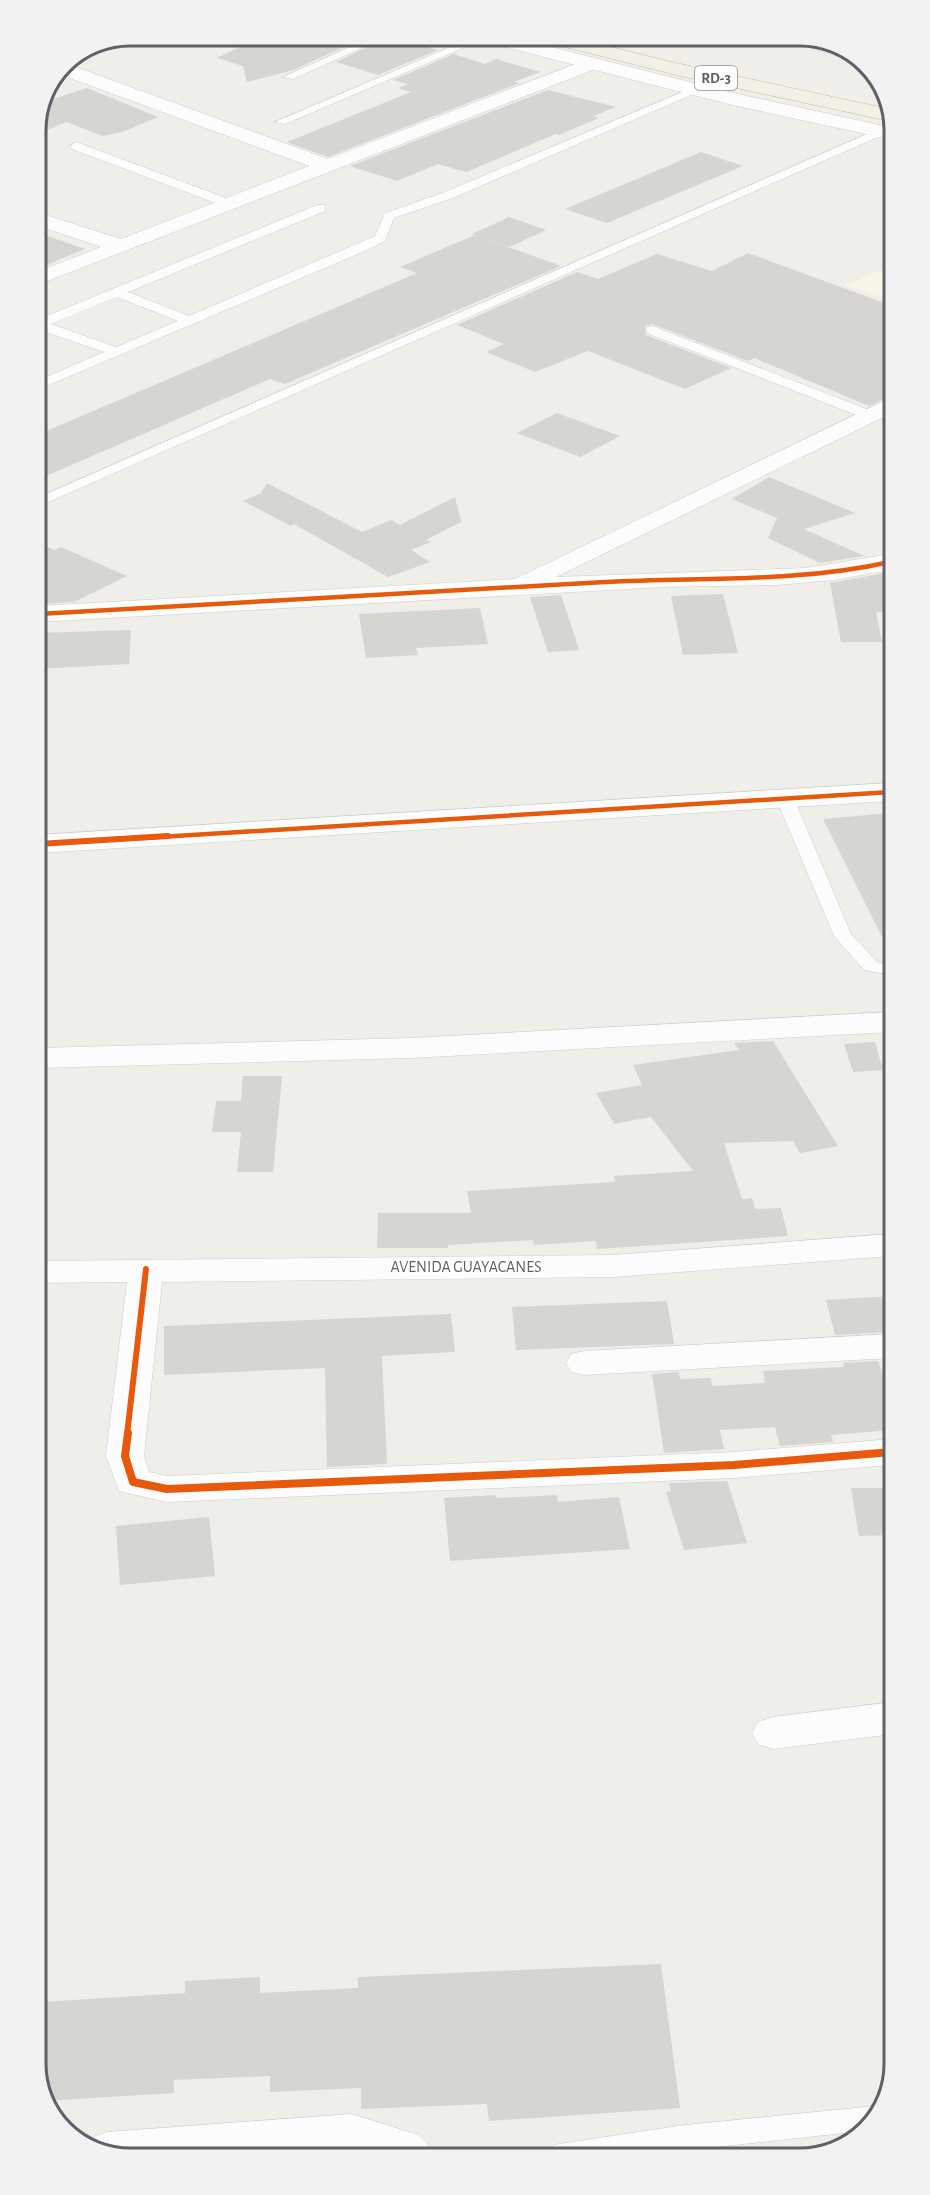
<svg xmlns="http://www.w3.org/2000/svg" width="930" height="2195" font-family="'Alegreya Sans',sans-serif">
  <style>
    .commercial { fill: #f8f5e3 }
    .building { fill: #d6d5d2 }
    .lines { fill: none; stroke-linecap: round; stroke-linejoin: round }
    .service-casing { stroke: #cccccb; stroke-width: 1 }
    .minor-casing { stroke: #cccccb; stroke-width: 1 }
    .tertiary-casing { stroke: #cccccb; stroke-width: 1 }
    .trunk-casing { stroke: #c7bd95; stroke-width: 1 }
    .service { fill: #fdfcfc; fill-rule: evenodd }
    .minor { fill: #fdfcfc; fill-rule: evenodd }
    .tertiary { fill: #fdfcfc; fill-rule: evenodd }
    .trunk { fill: #f2f0e6; fill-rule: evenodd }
    .cycleway-far2-casing { stroke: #fff; stroke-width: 8 }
    .cycleway-far1-casing { stroke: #fff; stroke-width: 10 }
    .cycleway-casing { stroke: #fff; stroke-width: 11 }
    .cycleway-far2 { stroke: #e8590c; stroke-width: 4.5 }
    .cycleway-far1 { stroke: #e8590c; stroke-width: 6 }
    .cycleway { stroke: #e8590c; stroke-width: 8 }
    .labels { text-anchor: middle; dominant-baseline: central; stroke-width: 5; stroke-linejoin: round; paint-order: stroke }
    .shield { fill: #fff; stroke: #8e9095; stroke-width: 1.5 }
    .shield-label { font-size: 15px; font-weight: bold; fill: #5e6168 }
    .street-label { font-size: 16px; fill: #5e6168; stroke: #fff }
    .rim { fill: none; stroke: #5e6168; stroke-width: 3 }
  </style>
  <rect width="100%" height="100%" fill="#efeee9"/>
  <path class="commercial" d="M890,266v34l-45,-15z"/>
  <g class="building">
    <path d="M262,36l11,1 95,-1 -75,34 -46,12 -4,-16 -26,-8z"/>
    <path d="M390,36l48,14 -60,25 -42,-13z"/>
    <path d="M454,54l31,10 11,-5 44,13 -26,10 6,1 -192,74 -41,-15 124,-50 -13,-4 10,-4 -15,-4z"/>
    <path d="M87,88l71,29 -36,15 -20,4 -35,-14 -31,12v-10l11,-23z"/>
    <path d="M548,90l68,17 -22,9 5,2 -40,17 -3,-1 -90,38 -28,-8 -41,17 -47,-15z"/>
    <path d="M701,152l42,14 -136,57 -42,-14z"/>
    <path d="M509,217l37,13 -36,17 -38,-13z"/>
    <path d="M36,232l49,17 -48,20z"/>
    <path d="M475,235l86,31 -276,118 -15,-5 -233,101v-45l380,-162 -17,-6z"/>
    <path d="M748,253l142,52v91l-21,10 -115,-48 -6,3 -96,-37 -7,2 1,9 85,33 -46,21 -97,-38 -53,21 -49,-20 18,-8 -47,-19 120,-53 21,7 59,-25 55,17z"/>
    <path d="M557,413l63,23 -40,21 -63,-24z"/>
    <path d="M769,477l86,36 -51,16 60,27 -44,7 -52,-25 9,-20 -45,-19z"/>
    <path d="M267,483l95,49 29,-12 9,5 55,-28 6,25 -35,18 5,2 -20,8 19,12 -42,15 -94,-53 -3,2 -48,-25 18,-8z"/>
    <path d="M37,541l17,9 7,-3 66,29 -53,26 -37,2z"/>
    <path d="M890,572v39l-14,1 6,30h-41l-11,-59z"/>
    <path d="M723,594l15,59 -55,2 -12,-59z"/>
    <path d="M561,595l18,55 -31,2 -18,-55z"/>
    <path d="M480,608l8,36 -72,4 2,7 -52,3 -7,-44z"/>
    <path d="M131,630l-2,34 -92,5v-36z"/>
    <path d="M891,813v142l-68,-136z"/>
    <path d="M773,1041l65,105 -38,7 -7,-12 -69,2 18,56 10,-1 3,11 26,-1 7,28 -191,13 -1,-8 -62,4 -1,-5 -85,5v3h-71l1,-35h93l-4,-22 148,-9 -1,-6 79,-5 -42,-54 -37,7 -18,-31 46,-8 -9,-20 106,-15 -5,-7z"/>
    <path d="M875,1042l8,28 -30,2 -9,-28z"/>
    <path d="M243,1076h39l-9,96h-36l4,-40h-29l4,-31h25z"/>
    <path d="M892,1296v36l-57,3 -9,-35z"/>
    <path d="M667,1301l7,43 -158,6 -4,-43z"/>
    <path d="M451,1314l4,38 -73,4 5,108 -60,3 -2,-99 -161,7v-49z"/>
    <path d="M878,1361l14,41v28l-61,5 2,7 -53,4 -5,-19 -55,3 4,19 -60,4 -12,-79 27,-2 1,7 31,-1 1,8 53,-3 -2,-12 81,-4 -1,-4z"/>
    <path d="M727,1481l20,62 -63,7 -18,-58 5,-1 -2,-8z"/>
    <path d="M851,1488h42v47l-34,1z"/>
    <path d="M495,1495l1,3 61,-3 1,7 61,-5 11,52 -180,12 -6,-63z"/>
    <path d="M209,1517l6,59 -95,9 -4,-59z"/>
    <path d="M661,1964l19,144 -191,13 -2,-17 -126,5v-21l-91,4v-16l-96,4v13l-129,8 -4,-6v-93l144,-9v-12l75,-4v16l98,-5v-11z"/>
  </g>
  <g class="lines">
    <g class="service-casing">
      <g id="service">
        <path d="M374,36h14l-95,43 -10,-2z"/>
        <path d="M476,36h15l-206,88 -10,-2z"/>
        <path d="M694,87l6,3 -2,2 -245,106 -59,20 -9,23 -20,10 -328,139v-9l67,-29 -67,-23v-9l280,-115h8v6l-197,81 61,24 186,-80 10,-23 60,-21zM117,297l61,24 -62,26 -65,-23z"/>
        <path d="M883,127l6,4 -2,2 -850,374v-9z"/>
        <path d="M76,142l158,59 2,3 -6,4 -4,-1 -154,-58 -2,-3z"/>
        <path d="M652,326l222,86 2,3 -2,3h-10l-217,-85v-6z"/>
        <path d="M784,791l9,5 58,138 26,28 14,3v10l-27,-5 -30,-34 -59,-140z"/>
        <path d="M876,2106l4,1 -5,15 -13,9 -219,24 -98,1 4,-9 10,-3 126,-19z"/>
      </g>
    </g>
    <g class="minor-casing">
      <g id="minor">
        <path d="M591,58l10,6 -3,4 -561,217v-13l64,-25 -65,-22v-13l85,27 188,-73 -250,-92 6,-11 263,96z"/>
        <path d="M890,398v16l-334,163 250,-9 84,-14v16l-56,10 -57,5 -114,2 -626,35 1,-16 477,-27z"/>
        <path d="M891,783v18l-853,52v-18z"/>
        <path d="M891,1012v20l-480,26 -373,10v-20l373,-10z"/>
        <path d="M892,1234v22l-279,21 -451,5 -18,174 5,16 18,4 567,-24 158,-13v26l-158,13 -567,24 -48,-11 -13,-35 21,-174 -88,1v-22l574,-6z"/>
        <path d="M892,1334v24l-308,17 -13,-3 -5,-9 5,-9 13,-3z"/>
        <path d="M893,1702v32l-120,15 -15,-5 -6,-11 6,-11 15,-5z"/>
        <path d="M351,2114l68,21 8,8 7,14h-73l-10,-3 -46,4 -181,1 -37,-14 3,-7 17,-6z"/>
      </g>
    </g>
    <g class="tertiary-casing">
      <g id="tertiary">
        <path d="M476,36h32l221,56 160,35v12l-161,-35 -250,-64z"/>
        <path d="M785,36h21l51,20 4,5 -11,-1 -63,-20z"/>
      </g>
    </g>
    <g class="trunk-casing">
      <path id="trunk" d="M535,36h32l109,27 213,46v12l-213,-46 -139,-35z"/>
    </g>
    <use href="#service" class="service"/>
    <use href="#minor" class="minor"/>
    <use href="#tertiary" class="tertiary"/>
    <use href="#trunk" class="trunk"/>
    <g class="cycleway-far2-casing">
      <g id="cycleway-far2">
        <path d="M38,614c189,-11 378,-21 567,-32 95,-5 191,1 285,-20"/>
        <path d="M143,838l748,-46"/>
      </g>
    </g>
    <g class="cycleway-far1-casing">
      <g id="cycleway-far1">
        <path d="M38,844l130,-8"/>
        <path d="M127,1435l19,-166"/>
      </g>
    </g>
    <g class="cycleway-casing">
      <path id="cycleway" d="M128,1433l-3,23 8,26 34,7 567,-24 158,-13"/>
    </g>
    <use href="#cycleway-far2" class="cycleway-far2"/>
    <use href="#cycleway-far1" class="cycleway-far1"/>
    <use href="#cycleway" class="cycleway"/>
  </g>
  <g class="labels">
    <rect class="shield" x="695" y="66" width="42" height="24" rx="4.5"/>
    <g class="shield-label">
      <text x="716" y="78">RD-3</text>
    </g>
    <g class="street-label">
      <text x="466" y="1267">AVENIDA GUAYACANES</text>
    </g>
  </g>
  <path d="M0 0H930V2195H0ZM130 46H800A84 84 0 0 1 884 130V2064A84 84 0 0 1 800 2148H130A84 84 0 0 1 46 2064V130A84 84 0 0 1 130 46Z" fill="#f2f2f3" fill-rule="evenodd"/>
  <path class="rim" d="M130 46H800A84 84 0 0 1 884 130V2064A84 84 0 0 1 800 2148H130A84 84 0 0 1 46 2064V130A84 84 0 0 1 130 46Z"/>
</svg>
